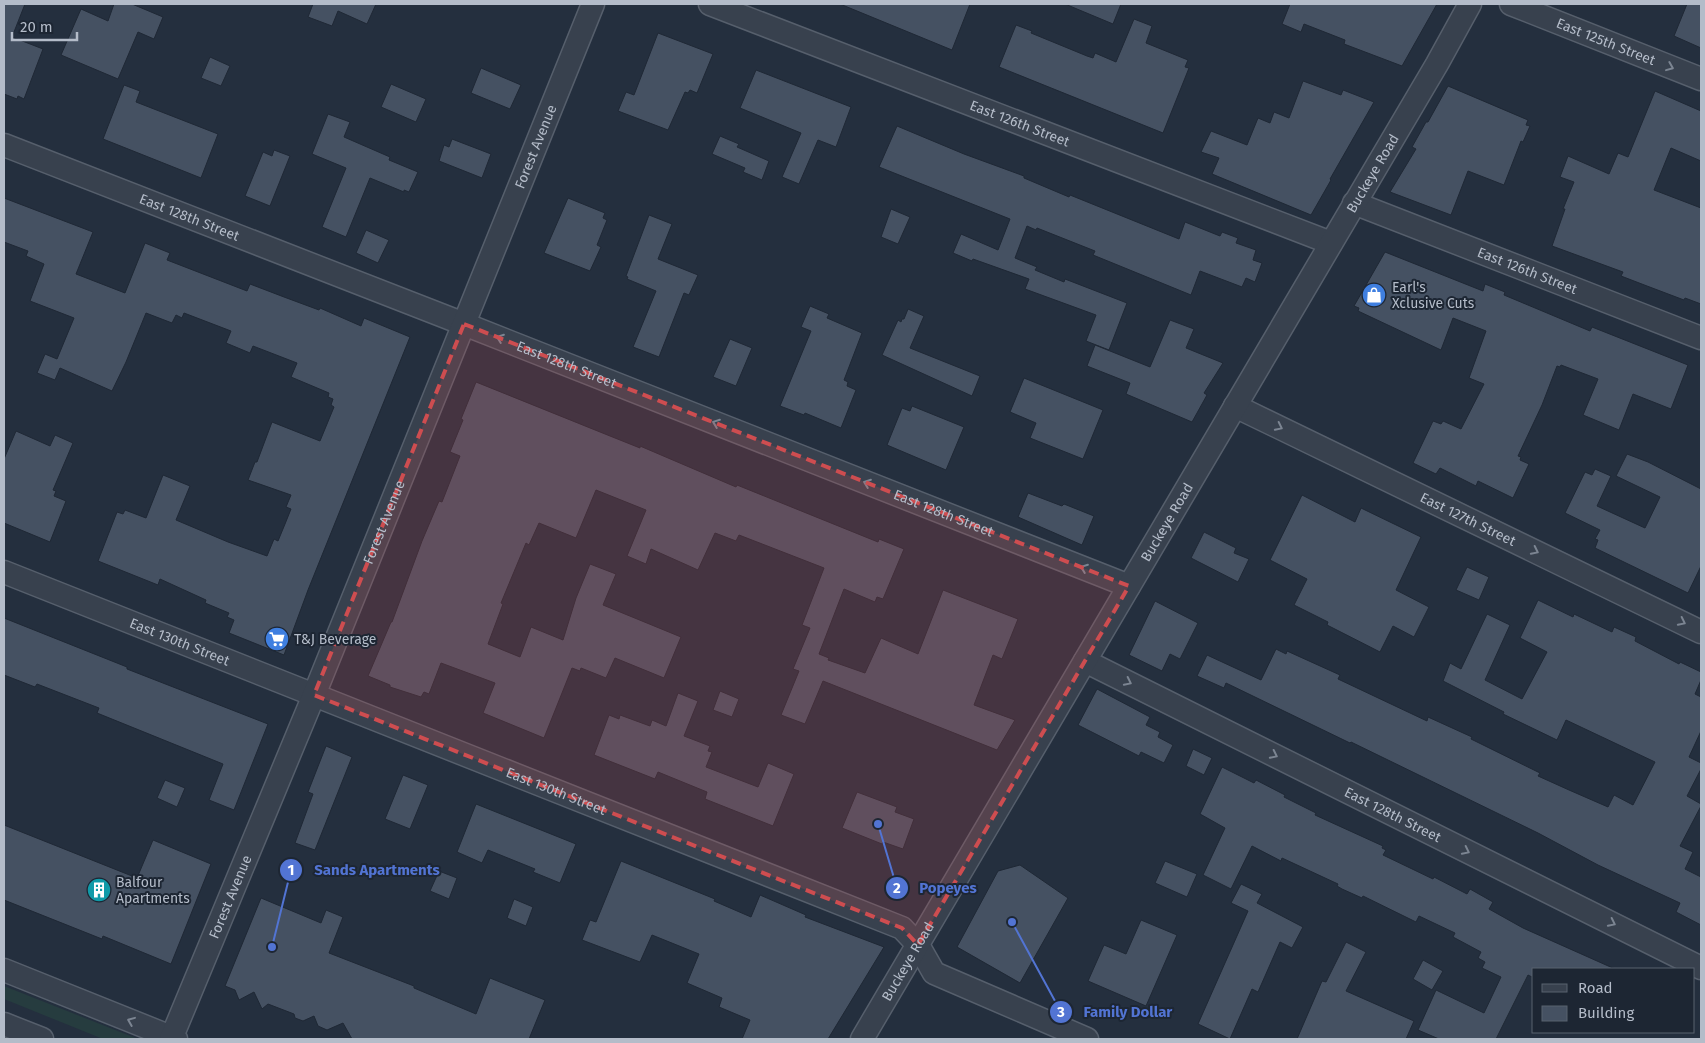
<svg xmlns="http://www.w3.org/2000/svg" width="1705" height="1043" font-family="'Fira Sans',sans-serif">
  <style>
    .green { fill: #263c3f }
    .building { fill: #455162; stroke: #1f2835 }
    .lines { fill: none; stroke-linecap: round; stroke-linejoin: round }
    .minor-casing { stroke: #565f6c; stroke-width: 25 }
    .minor { stroke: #38414e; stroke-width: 22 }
    .oneway { stroke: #7c8592 }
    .marked { fill: #ce4d50; fill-opacity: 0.2; stroke: #ce4d50; stroke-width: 4; stroke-dasharray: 10 6; stroke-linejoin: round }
    .labels { text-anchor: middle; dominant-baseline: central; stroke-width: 4; stroke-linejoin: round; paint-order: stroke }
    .street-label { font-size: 14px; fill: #b4bcc9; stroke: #1d2633 }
    .poi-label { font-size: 14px; fill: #b4bcc9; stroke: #1d2633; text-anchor: start }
    .leader { fill: none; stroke: #5274d3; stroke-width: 2 }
    .callout-dot { fill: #5274d3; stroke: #1d2633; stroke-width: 2 }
    .mark-label { font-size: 15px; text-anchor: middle; font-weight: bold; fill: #fff }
    .callout-label { font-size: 15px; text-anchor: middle; font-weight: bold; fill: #5274d3; stroke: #1d2633; stroke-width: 4; stroke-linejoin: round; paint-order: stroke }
  </style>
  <rect width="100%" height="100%" fill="#242f3e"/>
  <path class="green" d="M4,986l134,53h-35l-99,-40z"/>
  <g class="building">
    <path d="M4,4h21l-13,33 31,12 -19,50 -6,-3 -1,3 -13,-5z"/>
    <path d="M114,4h18l31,13 -9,22 -16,-7 -20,47 -57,-24 20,-46 27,12z"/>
    <path d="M313,4h63l-9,20 -29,-13 -6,15 -24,-9z"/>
    <path d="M840,4h130l-18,46z"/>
    <path d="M1065,4h56l-8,20z"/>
    <path d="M1290,4h147l-35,62 -58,-22 1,-4 -41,-16 -3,8 -19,-8z"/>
    <path d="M1687,4h14v44l-27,-12z"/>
    <path d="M1134,19l18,7 -6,17 42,17 -3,7 4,1 -26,65 -164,-66 17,-42 16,6 -1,2 56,23 6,2 2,-5 21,9z"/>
    <path d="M658,33l55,21 -16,39 -7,-3 -2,3 -3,-1 -17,38 -50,-19 8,-19 8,3z"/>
    <path d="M210,57l20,9 -9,20 -20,-8z"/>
    <path d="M481,68l40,17 -11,24 -39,-16z"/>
    <path d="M756,70l95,37 -15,40 -18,-7 -19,44 -17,-7 19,-44 -61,-25z"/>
    <path d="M1303,81l38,14 2,-5 31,12 -44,77 1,1 -20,35 -99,-41 7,-16 -18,-6 10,-21 36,14 11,-27 12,5 4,-11 15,6z"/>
    <path d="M391,84l35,15 -10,23 -35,-15z"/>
    <path d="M124,85l16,6 -4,11 82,32 -17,44 -98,-39z"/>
    <path d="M1448,86l80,34 -2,5 4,1 -7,16 -2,-1 -17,44 -36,-14 -17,44 -61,-23 26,-43 -4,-2 14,-25h2z"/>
    <path d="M1655,91l46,20v50l-30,-13 -17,42 47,18v96l-16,-6 -1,2 -37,-14 -26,-10 2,-4 -71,-26 13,-37h-2l11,-27 -14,-5 8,-21 41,18 9,-21 10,4z"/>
    <path d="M328,114l22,8 -6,15 46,20 -1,3 29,12 -9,20 -5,-2v2l-34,-14 -24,59 -24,-10 24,-59 -34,-14z"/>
    <path d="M897,126l67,28 60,22v2l45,19 1,-2 109,44 6,-17 35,14 2,-4 16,6 -2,5 20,7 -3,10 9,3 -7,19 -9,-4 -4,9 -42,-16 -9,24 -98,-40 2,-4 -58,-23 -1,2 -9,-4 -12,32 22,9 -2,3 29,12 1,-3 62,24 -18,47 -23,-9 10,-26 -71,-26 4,-10 -56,-20 -1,2 -19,-8 8,-19 37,16 12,-31 -131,-52z"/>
    <path d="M720,136l19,8 -2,3 32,14 -7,19 -19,-8 2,-4 -33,-14z"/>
    <path d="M452,139l39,15 -9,24 -43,-17 5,-16 5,2z"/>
    <path d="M274,150l16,6 -20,50 -25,-10 18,-44 9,4z"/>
    <path d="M4,198l89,34 -17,42 49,19 20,-50 25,10 -3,7 80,31 3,-7 34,13 35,13 1,-2 41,18 3,-8 46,19 -102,253 -24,65 -55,-22 5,-13 -7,-3 2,-4 -24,-10 1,-3 -46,-21 -2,6 -60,-24 19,-49 6,2 2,-4 21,8 17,-43 27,11 -14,34 52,22 39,14 7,-17 4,2 7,-17 6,-15 -5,-2 5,-12 -43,-15 7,-18h2l15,-40 48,19 14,-34 -3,-2 2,-6 -5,-2 1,-4 -38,-16 6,-14 -44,-17 -3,7 -24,-10 5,-12 -47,-18 -2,5 -6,-3 -4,8 -26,-10 -20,49 -14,29 -52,-23 -5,12 -18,-7 8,-19 12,5 17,-41 -44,-17 14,-37 -18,-8 2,-5 -24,-9z"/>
    <path d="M568,198l37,15 -2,5 4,2 -10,25 4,2 -11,24 -46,-18z"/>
    <path d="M891,209l19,8 -12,27 -17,-7z"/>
    <path d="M649,215l23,9 -14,35 40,16 -9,20 -5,-2 -25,64 -26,-10 23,-56 -29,-12 1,-2 -2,-1z"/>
    <path d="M366,230l23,10 -11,23 -22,-10z"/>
    <path d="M1385,252l98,39 2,-7 20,8 -1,3 86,36 2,-4 96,38 -17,44 -38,-15 -14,36 -36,-15 15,-36 -37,-14 -1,2 -3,-1 -15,39 -24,51 3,1 -1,3 9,4 -16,34 -35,-17 -2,5 -36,-18 -4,6 -23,-11 20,-42 8,3 2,-3 18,8 23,-45 -15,-6 17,-47 -33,-13 -12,32 -83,-39 1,-3 -5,-2z"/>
    <path d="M810,306l19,8 -2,4 35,15 -18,47 4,2 -1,4 9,4 -15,38 -36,-15 -1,2 -24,-9 31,-75 -10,-4z"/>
    <path d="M908,309l16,7 -14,32 70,28 -8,20 -90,-41 16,-35 3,2 1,-3h2z"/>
    <path d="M1170,320l24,9 -8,19 37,15 -19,30 3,2 -15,27 -66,-28 4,-11 -43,-17 8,-21 55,22z"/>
    <path d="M730,339l22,9 -16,38 -23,-9z"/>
    <path d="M1024,378l79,32 -20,49 -53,-21 6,-15 -26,-11z"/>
    <path d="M476,382l134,54 30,12v-2l96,41 1,-2 141,57 1,-3 25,10 -21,50 -6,-2 -2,5 -31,-13 -25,65 10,4 -1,2 37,13 16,-35 37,16 25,-64 75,29 -16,40 -9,-4 -19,50 41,15 -18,30 -174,-69 -18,43 -24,-9 18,-44 -6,-2 17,-41 -8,-3 22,-57 -85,-33 -3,6 -21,-8 -17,37 -47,-21 -5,15 -19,-8 19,-46 -50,-20 -20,48 -37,-15 -10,22 -3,-2 -25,60 2,1 -15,40 32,13 11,-30 32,13 13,-42 14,-34 26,10 -13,31 78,32 -17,41 -49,-20 -9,20 -25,-10 -1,3 -8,-3 -28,70 -61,-25 12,-30 -54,-20 -12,31 -5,-2 -3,5 -31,-10v-2l-22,-9 23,-54h1l30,-81 17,-40 3,1 18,-46 -10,-4 13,-32 -2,-1z"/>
    <path d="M912,406l52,21 -18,43 -59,-25 15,-37 8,3z"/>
    <path d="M16,431l34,15 5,-11 18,8 -20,47 3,1 -2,5 12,5 -16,41 -46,-19v-64z"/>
    <path d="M1627,454l21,8 53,27v77l-13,27 -93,-45 3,-8 -3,-1 5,-9 -35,-17 20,-41 7,3 3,-6 16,7 -14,30 48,22 15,-31 -44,-21z"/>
    <path d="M1028,493l34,13 2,-2 30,12 -12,29 -64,-28z"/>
    <path d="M1302,495l53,27 6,-14 60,29 -25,53 33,17 -15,30 -21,-11 -13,26 -53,-27 1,-3 -34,-17 13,-26 -37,-19z"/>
    <path d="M1204,532l32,16 -2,5 15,6 -11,23 -47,-24z"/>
    <path d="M1467,567l22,10 -10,23 -23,-10z"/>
    <path d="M1538,600l35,17 1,-3 38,18 2,-5 22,10 -1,4 44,23 1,-2 21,10v8l-6,14 6,3v34l-12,26 12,6v6l-14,27 14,8v2l-21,40 13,6 -8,17 16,8v48l-25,-13 4,-9 -82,-38 -60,-32 -187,-91 -1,1 -124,-60 -2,5 -27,-12 10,-21 54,25 15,-31 10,5 1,-3 53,24 -2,4 89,42 1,-4 44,20 -1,2 69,34 -2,3 31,14 39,17 6,-12 19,10 22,-43 -89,-42 -9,20 -54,-26 1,-2 -61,-31 7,-18 11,6 26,-55 23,11 -25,55 37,19 25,-47 -27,-14z"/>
    <path d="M1155,601l43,22 -18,36 -10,-5 -8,17 -33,-16z"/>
    <path d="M4,618l123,49v2l141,55 -34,86 -25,-10 14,-36 -126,-51 2,-5 -62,-24 -2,3 -31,-12z"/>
    <path d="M1097,689l53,28 -4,8 14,7 -2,5 15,8 -9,18 -23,-11 -2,4 -61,-31z"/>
    <path d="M720,691l19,8 -7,18 -19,-7z"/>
    <path d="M678,693l20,8 -14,35 26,10 -2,5 4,1 -6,15 52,20 10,-24 26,11 -21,52 -68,-27 2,-7 -49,-20 -3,7 -61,-24 15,-40 10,4 1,-4 30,11 2,-6 14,6z"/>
    <path d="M326,746l26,11 -37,93 -20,-7 18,-49 -5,-2z"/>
    <path d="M1193,749l19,9 -8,17 -18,-9z"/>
    <path d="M1222,767l32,16 2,-3 29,15 -1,2 32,16 -1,2 68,31 -1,2 4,2 -3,5 50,24 1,-2 33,17 3,-5 23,13 -4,7 34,19 92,41h-81v9l-6,-3 -32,64h-57l-21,-9 18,-40 48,23 17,-36 -19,-9 3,-6 -7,-4 3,-6 -28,-15 2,-4 -36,-17 -3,6 -53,-26 -1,2 -20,-9 -5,-3 1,-2 -56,-26 -1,3 -29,-15 -21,43 -28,-14 22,-47 -25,-14z"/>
    <path d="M403,775l25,10 -18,44 -25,-10z"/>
    <path d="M165,780l20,8 -8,19 -20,-9z"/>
    <path d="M857,792l40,15 -2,5 19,7 -11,30 -20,-7 -1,2 -40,-16z"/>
    <path d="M476,804l100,40 -16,39 -27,-11 2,-3 -47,-19 -6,13 -25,-11z"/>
    <path d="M4,825l133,53 16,-38 58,24 -40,100 -68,-28 -1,3 -98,-39z"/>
    <path d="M621,861l94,38 -1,2 37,16 9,-22 46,20 -1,2 79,30 -56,92h-86l8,-19 -31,-13 3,-9 -35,-15 12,-29 -47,-19 -12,27 -58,-22 8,-20 6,2z"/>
    <path d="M1165,861l32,13 -10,23 -32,-14z"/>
    <path d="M1020,865l48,33 -48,85 -63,-36 41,-76z"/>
    <path d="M439,871l18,7 -8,21 -19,-8z"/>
    <path d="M1241,884l21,10 -5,9 46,24 -11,21 -12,-6 -22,50 -6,-3 -22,50 -32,-15 50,-113 -17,-8z"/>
    <path d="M261,898l60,25 5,-13 17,7 -14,36 85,33v2l62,26 14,-36 55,22 -16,39h-177l-9,-16 -16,7 -9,-4 -4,-10 -11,5 -8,-3 -1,-4 -26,-10 -6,5 -8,-17 -15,8 -4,-10 -10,-4z"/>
    <path d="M514,899l19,8 -7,19 -19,-8z"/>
    <path d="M1141,920l36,15 -31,71 -58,-25 16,-36 22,9z"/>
    <path d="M1346,942l20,10 -20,39 68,30 -8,18h-109l25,-58 4,1z"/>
    <path d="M1423,960l20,11 -11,19 -19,-11z"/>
  </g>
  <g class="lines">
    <g class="minor-casing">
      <g id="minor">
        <path id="s1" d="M710,4l621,239"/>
        <path id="s2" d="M1511,4l190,75"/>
        <path id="s3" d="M4,145l460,179 665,262"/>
        <path id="s4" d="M1354,203l347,135"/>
        <path id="s5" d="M1235,406l466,226"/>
        <path id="s6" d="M4,572l898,356 16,17 16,28 153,66"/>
        <path id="s7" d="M1085,661l616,307"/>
        <path d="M4,970l172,69"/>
        <path d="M4,1024l38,15"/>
        <path id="s8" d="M171,1039l143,-344 279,-691"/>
        <path id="s9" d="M862,1039l575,-975 33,-60"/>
      </g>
    </g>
    <use href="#minor" class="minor"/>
  </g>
  <defs><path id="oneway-chevron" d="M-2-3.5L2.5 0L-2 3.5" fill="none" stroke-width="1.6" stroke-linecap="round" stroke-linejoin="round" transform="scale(1.25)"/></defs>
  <g class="oneway">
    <use href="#oneway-chevron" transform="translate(1670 67) rotate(22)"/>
    <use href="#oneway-chevron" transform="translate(500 338) rotate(-159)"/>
    <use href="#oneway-chevron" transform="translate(716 423) rotate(-159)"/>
    <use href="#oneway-chevron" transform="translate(1279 427) rotate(26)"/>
    <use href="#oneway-chevron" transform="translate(867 483) rotate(-159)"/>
    <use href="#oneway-chevron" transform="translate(1535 551) rotate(26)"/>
    <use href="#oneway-chevron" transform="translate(1084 568) rotate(-159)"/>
    <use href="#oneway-chevron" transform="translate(1682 622) rotate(26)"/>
    <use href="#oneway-chevron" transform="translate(1128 682) rotate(26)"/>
    <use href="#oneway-chevron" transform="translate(1274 755) rotate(26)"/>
    <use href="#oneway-chevron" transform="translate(1466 851) rotate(26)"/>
    <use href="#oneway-chevron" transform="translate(1612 923) rotate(26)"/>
    <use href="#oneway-chevron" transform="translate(131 1021) rotate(-158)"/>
  </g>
  <path class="marked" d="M464,324l665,262 -211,359 -16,-17 -588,-233z"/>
  <defs>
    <g id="shop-disc" transform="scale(1.25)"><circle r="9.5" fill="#3f7fe0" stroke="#1d2633"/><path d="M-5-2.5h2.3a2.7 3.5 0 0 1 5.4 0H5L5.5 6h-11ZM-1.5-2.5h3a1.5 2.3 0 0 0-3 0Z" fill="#fff"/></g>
    <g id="supermarket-disc" transform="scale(1.25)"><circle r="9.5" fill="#3f7fe0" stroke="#1d2633"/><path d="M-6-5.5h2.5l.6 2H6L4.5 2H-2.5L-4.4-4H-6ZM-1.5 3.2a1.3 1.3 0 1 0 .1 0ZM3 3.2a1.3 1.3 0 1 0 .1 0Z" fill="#fff"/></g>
    <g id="building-disc" transform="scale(1.25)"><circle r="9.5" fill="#0f9aa8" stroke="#1d2633"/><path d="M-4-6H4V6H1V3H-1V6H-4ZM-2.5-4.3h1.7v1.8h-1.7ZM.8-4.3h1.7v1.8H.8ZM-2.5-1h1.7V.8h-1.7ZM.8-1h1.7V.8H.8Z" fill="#fff"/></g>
  </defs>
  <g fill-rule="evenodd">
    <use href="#shop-disc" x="1374" y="295"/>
    <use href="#supermarket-disc" x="277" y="639"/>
    <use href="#building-disc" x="99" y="890"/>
  </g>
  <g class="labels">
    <g class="street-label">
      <text stroke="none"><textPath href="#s2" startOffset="102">East 125th Street</textPath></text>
      <text stroke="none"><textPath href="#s1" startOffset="332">East 126th Street</textPath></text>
      <text stroke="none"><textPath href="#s8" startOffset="964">Forest Avenue</textPath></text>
      <text stroke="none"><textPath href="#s9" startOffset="1005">Buckeye Road</textPath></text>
      <text stroke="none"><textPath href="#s3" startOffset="199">East 128th Street</textPath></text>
      <text stroke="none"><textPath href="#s4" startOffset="186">East 126th Street</textPath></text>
      <text stroke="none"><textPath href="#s3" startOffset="604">East 128th Street</textPath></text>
      <text stroke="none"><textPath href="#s3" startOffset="1009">East 128th Street</textPath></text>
      <text stroke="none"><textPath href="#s5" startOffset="259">East 127th Street</textPath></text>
      <text stroke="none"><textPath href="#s8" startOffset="559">Forest Avenue</textPath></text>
      <text stroke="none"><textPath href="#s9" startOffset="600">Buckeye Road</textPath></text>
      <text stroke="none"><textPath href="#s6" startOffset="189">East 130th Street</textPath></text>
      <text stroke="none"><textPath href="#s6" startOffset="594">East 130th Street</textPath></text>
      <text stroke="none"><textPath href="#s7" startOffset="344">East 128th Street</textPath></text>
      <text stroke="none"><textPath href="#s8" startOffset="154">Forest Avenue</textPath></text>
      <text stroke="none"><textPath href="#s9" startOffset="90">Buckeye Road</textPath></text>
    </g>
    <g class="poi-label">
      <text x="1392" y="287">Earl's<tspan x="1392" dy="16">Xclusive Cuts</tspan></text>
      <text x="294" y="639">T&amp;J Beverage</text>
      <text x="116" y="882">Balfour<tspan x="116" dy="16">Apartments</tspan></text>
    </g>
  </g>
  <path class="leader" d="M272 947L291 870M878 824L897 888M1012 922L1061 1012"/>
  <g class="callout-dot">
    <circle cx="272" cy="947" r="5"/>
    <circle cx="878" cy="824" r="5"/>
    <circle cx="1012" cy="922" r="5"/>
    <circle cx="291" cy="870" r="12"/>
    <circle cx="897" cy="888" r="12"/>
    <circle cx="1061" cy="1012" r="12"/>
  </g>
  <g class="mark-label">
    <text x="291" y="875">1</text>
    <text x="897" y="893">2</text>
    <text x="1061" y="1017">3</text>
  </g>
  <g class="callout-label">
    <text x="377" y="875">Sands Apartments</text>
    <text x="948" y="893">Popeyes</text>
    <text x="1128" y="1017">Family Dollar</text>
  </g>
  <rect width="1705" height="1043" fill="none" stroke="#b4bcc9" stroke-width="10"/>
  <rect x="1532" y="968" width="162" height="65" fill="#1d2633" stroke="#59626f"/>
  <rect x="1542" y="984" width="25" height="8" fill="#38414e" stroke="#59626f"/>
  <text x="1578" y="993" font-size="15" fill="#b4bcc9">Road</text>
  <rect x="1542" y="1006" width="25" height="15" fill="#455162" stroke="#59626f"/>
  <text x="1578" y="1018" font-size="15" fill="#b4bcc9">Building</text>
  <path d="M12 32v8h65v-8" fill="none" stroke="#b4bcc9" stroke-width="2.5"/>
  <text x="20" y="32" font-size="15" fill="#b4bcc9" stroke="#1d2633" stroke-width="4" paint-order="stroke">20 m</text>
</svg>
